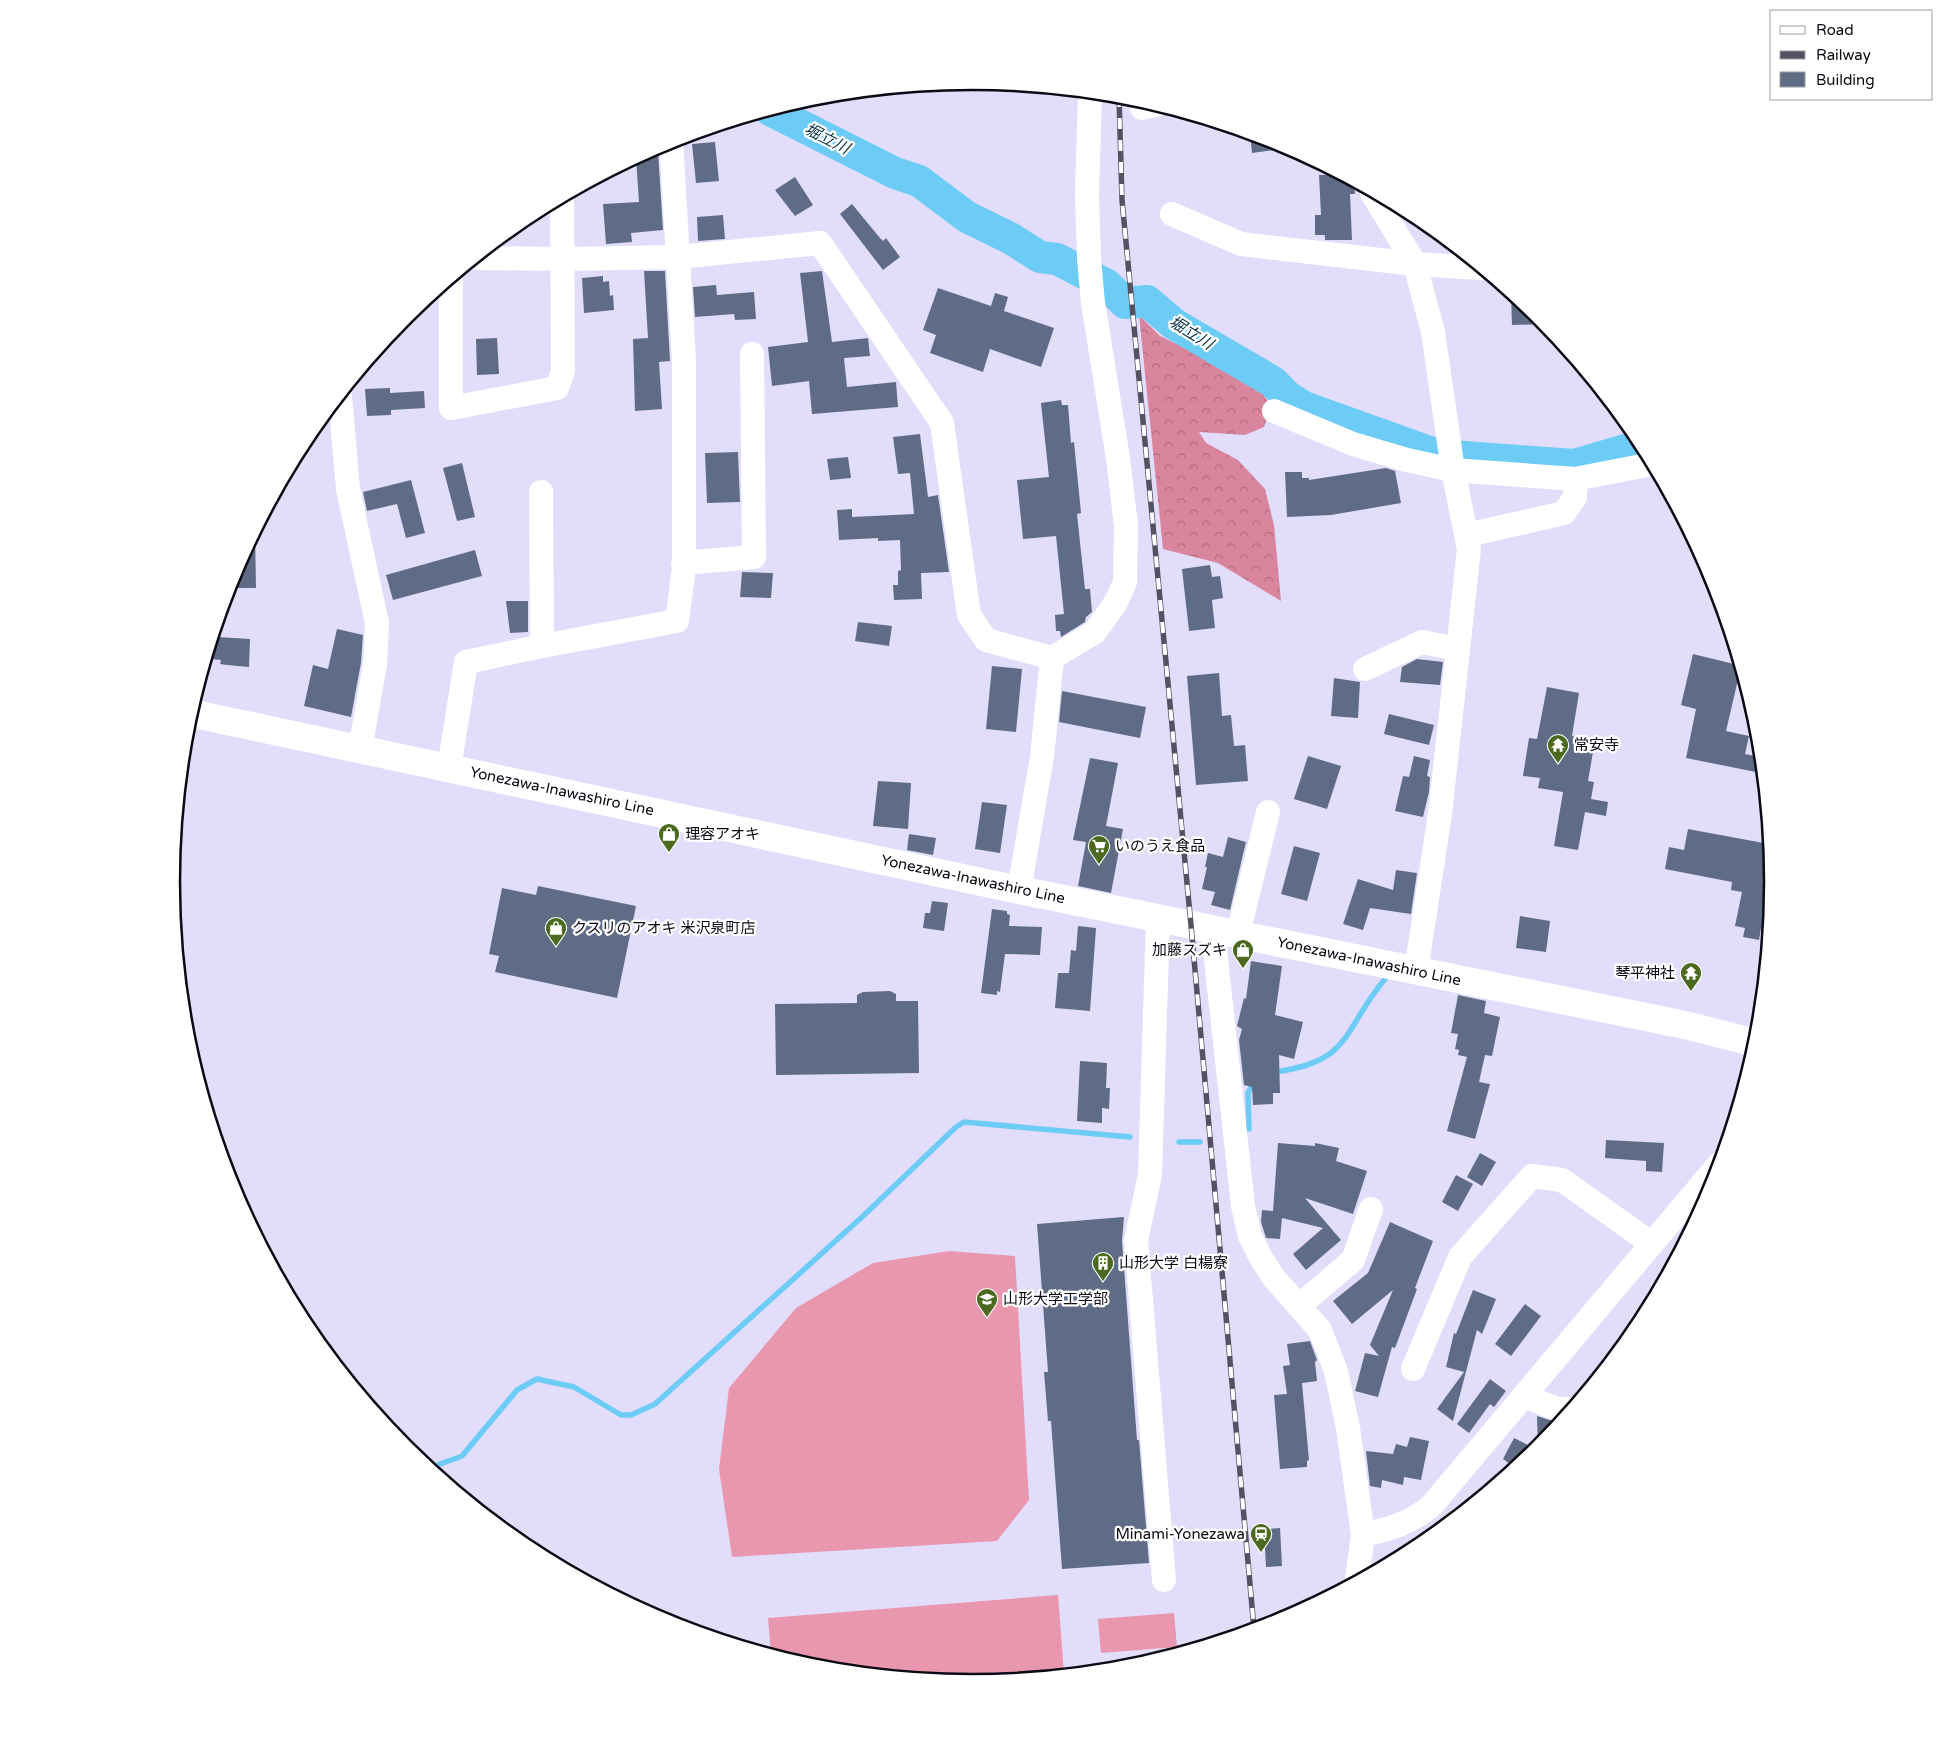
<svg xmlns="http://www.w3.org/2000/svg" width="1943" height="1764" font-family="'Varela Round','Noto Sans JP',sans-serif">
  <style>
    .grass { fill: #e997af }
    .forest { fill: url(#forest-crowns) }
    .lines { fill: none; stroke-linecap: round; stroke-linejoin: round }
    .stream { stroke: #6cccf5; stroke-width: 5.5 }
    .river { stroke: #6cccf5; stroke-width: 32 }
    .building { fill: #5e6d85 }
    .minor { stroke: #fff; stroke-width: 24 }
    .major { stroke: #fff; stroke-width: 28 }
    .rail-casing { stroke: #545162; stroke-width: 5.5 }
    .rail { stroke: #fff; stroke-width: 4; stroke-dasharray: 11; stroke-linecap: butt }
    .labels { text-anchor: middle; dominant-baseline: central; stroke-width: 4.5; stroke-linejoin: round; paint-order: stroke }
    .poi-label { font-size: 15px; fill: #0c0a14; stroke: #fff; text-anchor: start }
    .street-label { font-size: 15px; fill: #0c0a14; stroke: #fff }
    .water-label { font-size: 16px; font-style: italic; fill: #023041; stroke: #fff }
    .rim { fill: none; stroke: #0c0a14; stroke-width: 2.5 }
  </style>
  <defs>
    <pattern id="forest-crowns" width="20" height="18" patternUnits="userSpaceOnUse" patternTransform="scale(1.25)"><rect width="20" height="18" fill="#da859e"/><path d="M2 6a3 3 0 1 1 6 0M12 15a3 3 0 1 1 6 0" fill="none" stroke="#af6b80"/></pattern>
  </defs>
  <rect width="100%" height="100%" fill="#e3ddfc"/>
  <g class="grass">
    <path d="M949,1251l66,5 14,244 -32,41 -265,16 -13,-88 10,-81 67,-80 77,-45z"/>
    <path d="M1058,1595l6,79 -93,9 -156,-16 -44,-13 -3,-36z"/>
    <path d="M1174,1613l3,34 -76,6 -3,-34z"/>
  </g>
  <path class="forest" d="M1139,315l21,21 96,46 15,25 -7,20 -19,8 -46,-3 7,11 32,17 27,29 9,36 7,76 -63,-38 -55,-14z"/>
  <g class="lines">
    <g class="stream">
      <path d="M1274,1072c79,-10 68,-42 111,-93"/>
      <path d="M1249,1129l-1,-36 7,-13"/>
      <path d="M1179,1142h21"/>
      <path d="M429,1468l33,-12 55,-66 20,-11 37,8 47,28h10l24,-11 207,-187 94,-90 8,-5 166,15"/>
    </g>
    <path class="river" d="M770,110l125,63 24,8 48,36 43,21 30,19 17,2 50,26 18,18 22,-2 27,23 99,58 15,15 16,10 134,48 136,10 68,-20"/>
  </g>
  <g class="building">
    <path d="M1250,134l28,8 11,6 -37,5z"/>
    <path d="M715,142l4,39 -23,2 -4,-39z"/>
    <path d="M648,151h10l5,79 -32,3 1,9 -26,2 -3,-40 36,-2 -3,-44z"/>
    <path d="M1319,175h20l15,8 1,11h-5l2,46h-27v-5h-10v-20h6z"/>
    <path d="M795,177l18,28 -18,11 -20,-26z"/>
    <path d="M852,204l28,34 3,3 3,-3 14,19 -17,13 -43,-56z"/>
    <path d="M723,215l2,24 -27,2 -1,-24z"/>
    <path d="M644,271h21l5,90 -11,1 3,47 -27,2 -2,-72 15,-1z"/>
    <path d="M822,271l10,71 36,-4 2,18 -26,2 3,29 49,-5 2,25 -86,7 -3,-33 -37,5 -4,-39 40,-5 -8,-69z"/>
    <path d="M603,276v6l6,-1 1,15 3,-1 1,15 -30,3 -2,-35z"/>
    <path d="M716,285l1,10 37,-3 2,27 -21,1 -1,-6 -39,3 -2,-30z"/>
    <path d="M938,288l53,18 4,-13 13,4 -4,14 50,17 -13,39 -51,-18 -7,23 -53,-19 6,-18 -13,-5z"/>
    <path d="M1511,294l27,22 7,8 -33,1z"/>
    <path d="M497,338l2,36 -22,1 -1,-36z"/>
    <path d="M390,388v5l34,-2 1,17 -34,2v5l-24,1 -2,-27z"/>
    <path d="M1061,400l1,5h6l3,38 3,-1 7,71 -4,1 8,75h5l2,23 -6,5 -1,5 -24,15 -1,-6h-4l-1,-16 9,-1 -8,-78 -33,3 -6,-59 32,-3 -8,-74z"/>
    <path d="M920,434l8,63 10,-2 11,77 -28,1 1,26 -28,1 -1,-15h5v-14l3,-1 -1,-30 -22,1v-3l-39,2 -2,-30 15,-1v8l62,-3 -4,-41 -12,1 -5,-37z"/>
    <path d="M738,452l2,50 -33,1 -2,-50z"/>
    <path d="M848,457l3,21 -21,2 -3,-21z"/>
    <path d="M462,463l13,54 -18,4 -14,-53z"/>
    <path d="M1386,468l9,3 6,32 -70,12 -44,2 -2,-45h17v6h7v2z"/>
    <path d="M411,480l14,53 -19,5 -9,-34 -30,7 -4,-19z"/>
    <path d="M255,531l1,57h-28l4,-13z"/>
    <path d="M475,550l7,26 -89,24 -7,-25z"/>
    <path d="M1210,565l2,12 8,-1 3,22 -11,2 3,28 -26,3 -7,-62z"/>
    <path d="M742,572l31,1 -2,25 -31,-1z"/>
    <path d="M506,601h22v31l-18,1z"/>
    <path d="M858,622l34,4 -3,20 -34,-5z"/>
    <path d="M337,629l26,6 -2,28 -10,54 -47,-11 9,-41 15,4z"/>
    <path d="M218,637l32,2 -1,28 -22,-2 -7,-1 1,-4 -12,-1 2,-17 7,1z"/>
    <path d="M1693,654l45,11 2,6 -14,60 23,5 -4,18 15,3 1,16 -75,-15 10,-49 -15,-4z"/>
    <path d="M1417,659l26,3 -3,23 -40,-3 2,-15z"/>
    <path d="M992,666l30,3 -6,63 -30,-3z"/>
    <path d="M1219,673l3,43 9,-1 3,31 11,-1 3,36 -52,4 -9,-109z"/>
    <path d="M1334,678l26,4 -2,36 -27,-2z"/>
    <path d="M1547,687l32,6 -7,43 12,3 -3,11 12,2 -5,29 6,1 -3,17 17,3 -2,14 -21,-4 -7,38 -24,-4 9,-54 -25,-4 2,-10 -17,-2 6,-38 8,1z"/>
    <path d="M1062,691l84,16 -6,31 -81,-16z"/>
    <path d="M1389,714l45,11 -5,20 -45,-11z"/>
    <path d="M1308,756l33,10 -14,43 -33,-10z"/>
    <path d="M1414,756l16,4 -3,16 3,1 -1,15 -6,25 -28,-6 8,-35 6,1z"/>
    <path d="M1090,758l28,5 -12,63 17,3 -12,64 -33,-7 8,-44 -13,-2z"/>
    <path d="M878,781l33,2 -3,46 -35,-3z"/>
    <path d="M982,802l25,3 -7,48 -25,-4z"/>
    <path d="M1688,829l81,15 3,38 -4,47 -7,-1 -2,12 -16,-3 2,-9 -10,-2 7,-34 -11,-2 1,-8 -67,-13 4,-22 15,3z"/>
    <path d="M909,834l27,4 -3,17 -26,-5z"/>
    <path d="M1228,837l18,5 -16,68 -19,-5 4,-13 -13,-3 5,-22h-2l3,-14 15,4z"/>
    <path d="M1294,846l26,7 -13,48 -26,-7z"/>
    <path d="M1396,870l21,3 -6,41 -41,-6 -7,22 -20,-6 15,-45 35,11z"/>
    <path d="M538,886l98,20 -19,92 -122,-26 4,-16 -10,-2 13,-66 34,7z"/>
    <path d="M932,901l16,2 -4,28 -21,-3 2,-15h5z"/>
    <path d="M992,909l15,2v3l3,1 -1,11 33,1 -2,28 -35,-1 -5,38 -3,-1v4l-16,-2z"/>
    <path d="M1520,916l30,5 -4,31 -30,-4z"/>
    <path d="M1078,926l18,2 -6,83 -35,-3 3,-35h11l2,-23 5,1z"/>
    <path d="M1251,961l31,5 -7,49 28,7 -9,37 -15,-4 1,38h-7v11l-20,1 -1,-18 -8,-2 -5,-45 3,-11 -5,-3 7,-28 2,1z"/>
    <path d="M890,991l6,3v7h22l1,72 -143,2 -1,-71 82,-1v-8l6,-3z"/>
    <path d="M1458,995l28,6 -2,12 16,4 -8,39 -7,-1 -6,27 11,2 -15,55 -28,-8 20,-74 -9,-2 1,-5 -4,-1 3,-15 -7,-1z"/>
    <path d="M1080,1061l27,2 -1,25h4l-1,21 -7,-1v15l-25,-2z"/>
    <path d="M1606,1140l58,3 -2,29 -16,-1v-10l-41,-3z"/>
    <path d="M1278,1143l37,3v-3l24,5 -3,13 31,10 -14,43 -48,-16 36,42 -35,30 -13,-16 30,-26 -41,-10 -2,21 -14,-1 -5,-16 1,-12 11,1z"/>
    <path d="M1480,1153l16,9 -14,24 -15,-9z"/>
    <path d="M1456,1175l17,9 -15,27 -16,-9z"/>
    <path d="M1124,1217l-2,24 15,199h2l10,123 -87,6 -11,-148h-3l-4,-49h4l-11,-148z"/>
    <path d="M1390,1222l43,19 -18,47 2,1 -13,35 -9,24 -3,-1 -14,50 -23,-6 10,-38 14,3 -9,-11 23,-55 -41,34 -19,-23 35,-28z"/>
    <path d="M1473,1290l23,9 -14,35 -5,-4 -24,91 -16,-12 27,-37 -18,-5 8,-34 2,1z"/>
    <path d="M1525,1304l16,12 -30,40 -16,-12z"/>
    <path d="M1310,1341l7,19 -2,2 2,19 -15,2 7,77 -2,1v6l-27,2 -6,-74 13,-1 -4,-28 7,-1 -3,-21z"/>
    <path d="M1490,1379l16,12 -12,16 -4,-3 -21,29 -12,-9z"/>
    <path d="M1537,1416l22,7 -21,25z"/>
    <path d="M1410,1437l19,4 -8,39 -17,-3 -1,8 -21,-5 -1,8 -11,-2 -4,-35 27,3 3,-10 11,3z"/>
    <path d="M1514,1438l22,11 -22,18 -11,-8z"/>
    <path d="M1280,1528l2,38 -16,1 -2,-38z"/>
  </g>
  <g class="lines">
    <g class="minor">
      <path d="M1143,101l-1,7 14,-3"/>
      <path d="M1372,193l43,71 18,68 20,138 16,79 -29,265 -24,157"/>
      <path d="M1172,214l69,30 174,20 65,4"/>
      <path d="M476,258l88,1 114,-2 142,-14 122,180 27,192 17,25 66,18 43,-26 21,-30 9,-20 1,-56 -8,-68 -25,-155 -4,-44 -2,-65 3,-101"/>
      <path d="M451,278v130l106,-20 6,-17 -1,-174"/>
      <path d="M340,395l8,94 29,134 -2,42 -15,84"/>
      <path d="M1274,411l79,33 54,16 46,10 122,9 77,-15"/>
      <path d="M541,492l1,154 135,-25 7,-53v-208l-13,-220"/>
      <path d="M1467,535l97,-22 11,-16v-18"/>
      <path d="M683,563l71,-6 -2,-203"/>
      <path d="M1365,669l57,-27 35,7"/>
      <path d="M449,768l17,-106 76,-16"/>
      <path d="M1019,890l23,-133 10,-99"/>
      <path d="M1158,918l-8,257 -14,65 28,340"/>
      <path d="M1216,930l-1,20 28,256 7,30 11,22 13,20 46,52 16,41 12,57 15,107 -6,44"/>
      <path d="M1238,934l30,-122"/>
      <path d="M1299,1306l54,-46 18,-51"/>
      <path d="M1413,1369l47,-112 72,-81 30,4 90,64"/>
      <path d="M1524,1396l33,13h13"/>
      <path d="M1363,1535c27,-6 48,-12 69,-30l287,-341"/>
    </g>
    <path class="major" d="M190,713l829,177 666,135 71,18"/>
    <g class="rail-casing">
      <path id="rail" d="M1119,96l3,104 69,725 63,704"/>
    </g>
    <use href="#rail" class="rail"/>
  </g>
  <defs>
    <g id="temple-pin" transform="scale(1.125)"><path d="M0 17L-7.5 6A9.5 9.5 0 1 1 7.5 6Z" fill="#4b6a1f" stroke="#fff"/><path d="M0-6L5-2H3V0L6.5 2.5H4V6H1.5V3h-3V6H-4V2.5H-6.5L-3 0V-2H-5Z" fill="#fff"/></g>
    <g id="shop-pin" transform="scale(1.125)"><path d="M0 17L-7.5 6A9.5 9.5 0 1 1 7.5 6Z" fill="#4b6a1f" stroke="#fff"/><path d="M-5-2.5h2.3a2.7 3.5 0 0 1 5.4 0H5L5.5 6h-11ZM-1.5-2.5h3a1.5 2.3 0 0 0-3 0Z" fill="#fff"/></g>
    <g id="supermarket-pin" transform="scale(1.125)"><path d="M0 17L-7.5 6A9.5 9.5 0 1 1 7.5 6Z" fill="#4b6a1f" stroke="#fff"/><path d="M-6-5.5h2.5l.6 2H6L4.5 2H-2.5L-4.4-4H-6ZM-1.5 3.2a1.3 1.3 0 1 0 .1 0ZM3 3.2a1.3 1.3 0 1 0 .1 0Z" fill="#fff"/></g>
    <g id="building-pin" transform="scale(1.125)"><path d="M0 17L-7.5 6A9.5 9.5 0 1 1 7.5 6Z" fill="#4b6a1f" stroke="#fff"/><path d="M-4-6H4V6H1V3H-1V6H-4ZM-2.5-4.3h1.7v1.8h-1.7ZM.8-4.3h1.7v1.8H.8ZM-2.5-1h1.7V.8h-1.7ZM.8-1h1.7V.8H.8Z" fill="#fff"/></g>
    <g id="university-pin" transform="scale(1.125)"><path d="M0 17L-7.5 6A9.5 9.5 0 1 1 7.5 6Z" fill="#4b6a1f" stroke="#fff"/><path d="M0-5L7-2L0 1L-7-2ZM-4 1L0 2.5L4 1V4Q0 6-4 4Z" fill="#fff"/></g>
    <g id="station-pin" transform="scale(1.125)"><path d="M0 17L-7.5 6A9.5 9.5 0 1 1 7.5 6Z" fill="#4b6a1f" stroke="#fff"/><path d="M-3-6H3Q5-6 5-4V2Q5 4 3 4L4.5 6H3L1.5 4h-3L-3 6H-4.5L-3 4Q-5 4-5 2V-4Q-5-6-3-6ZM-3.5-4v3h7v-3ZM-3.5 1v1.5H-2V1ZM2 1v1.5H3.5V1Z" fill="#fff"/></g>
  </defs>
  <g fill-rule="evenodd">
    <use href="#temple-pin" x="1558" y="745"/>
    <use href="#shop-pin" x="669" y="834"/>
    <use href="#supermarket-pin" x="1099" y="846"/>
    <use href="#shop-pin" x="556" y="928"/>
    <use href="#shop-pin" x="1243" y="950"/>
    <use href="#temple-pin" x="1691" y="973"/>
    <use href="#building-pin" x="1103" y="1263"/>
    <use href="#university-pin" x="987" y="1299"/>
    <use href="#station-pin" x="1261" y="1534"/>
  </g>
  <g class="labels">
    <g class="poi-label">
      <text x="1574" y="745">常安寺</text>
      <text x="685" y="834">理容アオキ</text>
      <text x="1115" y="846">いのうえ食品</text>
      <text x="572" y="928">クスリのアオキ 米沢泉町店</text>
      <text x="1227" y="950" text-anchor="end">加藤スズキ</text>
      <text x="1675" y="973" text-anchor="end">琴平神社</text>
      <text x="1119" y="1263">山形大学 白楊寮</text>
      <text x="1003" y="1299">山形大学工学部</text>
      <text x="1245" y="1534" text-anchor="end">Minami-Yonezawa</text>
    </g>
    <g class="street-label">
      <text transform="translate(562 791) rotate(12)">Yonezawa-Inawashiro Line</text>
      <text transform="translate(973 879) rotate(12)">Yonezawa-Inawashiro Line</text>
      <text transform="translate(1369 961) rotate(12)">Yonezawa-Inawashiro Line</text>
    </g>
    <g class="water-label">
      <text transform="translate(827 139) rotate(27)">堀立川</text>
      <text transform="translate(1191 333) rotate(32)">堀立川</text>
    </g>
  </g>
  <path d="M0 0H1943V1764H0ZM180 882a792 792 0 1 1 1584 0a792 792 0 1 1-1584 0Z" fill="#fff" fill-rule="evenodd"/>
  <path class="rim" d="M180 882a792 792 0 1 1 1584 0a792 792 0 1 1-1584 0Z"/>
  <rect x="1770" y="10" width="162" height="90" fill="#ffffff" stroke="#9e9da1"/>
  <rect x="1780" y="26" width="25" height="8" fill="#ffffff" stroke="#9e9da1"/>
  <text x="1816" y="35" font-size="15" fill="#0c0a14">Road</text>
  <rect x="1780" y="51" width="25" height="8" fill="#545162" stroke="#9e9da1"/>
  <text x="1816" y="60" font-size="15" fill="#0c0a14">Railway</text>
  <rect x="1780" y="72" width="25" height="15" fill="#5e6d85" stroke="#9e9da1"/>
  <text x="1816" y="85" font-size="15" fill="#0c0a14">Building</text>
</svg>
